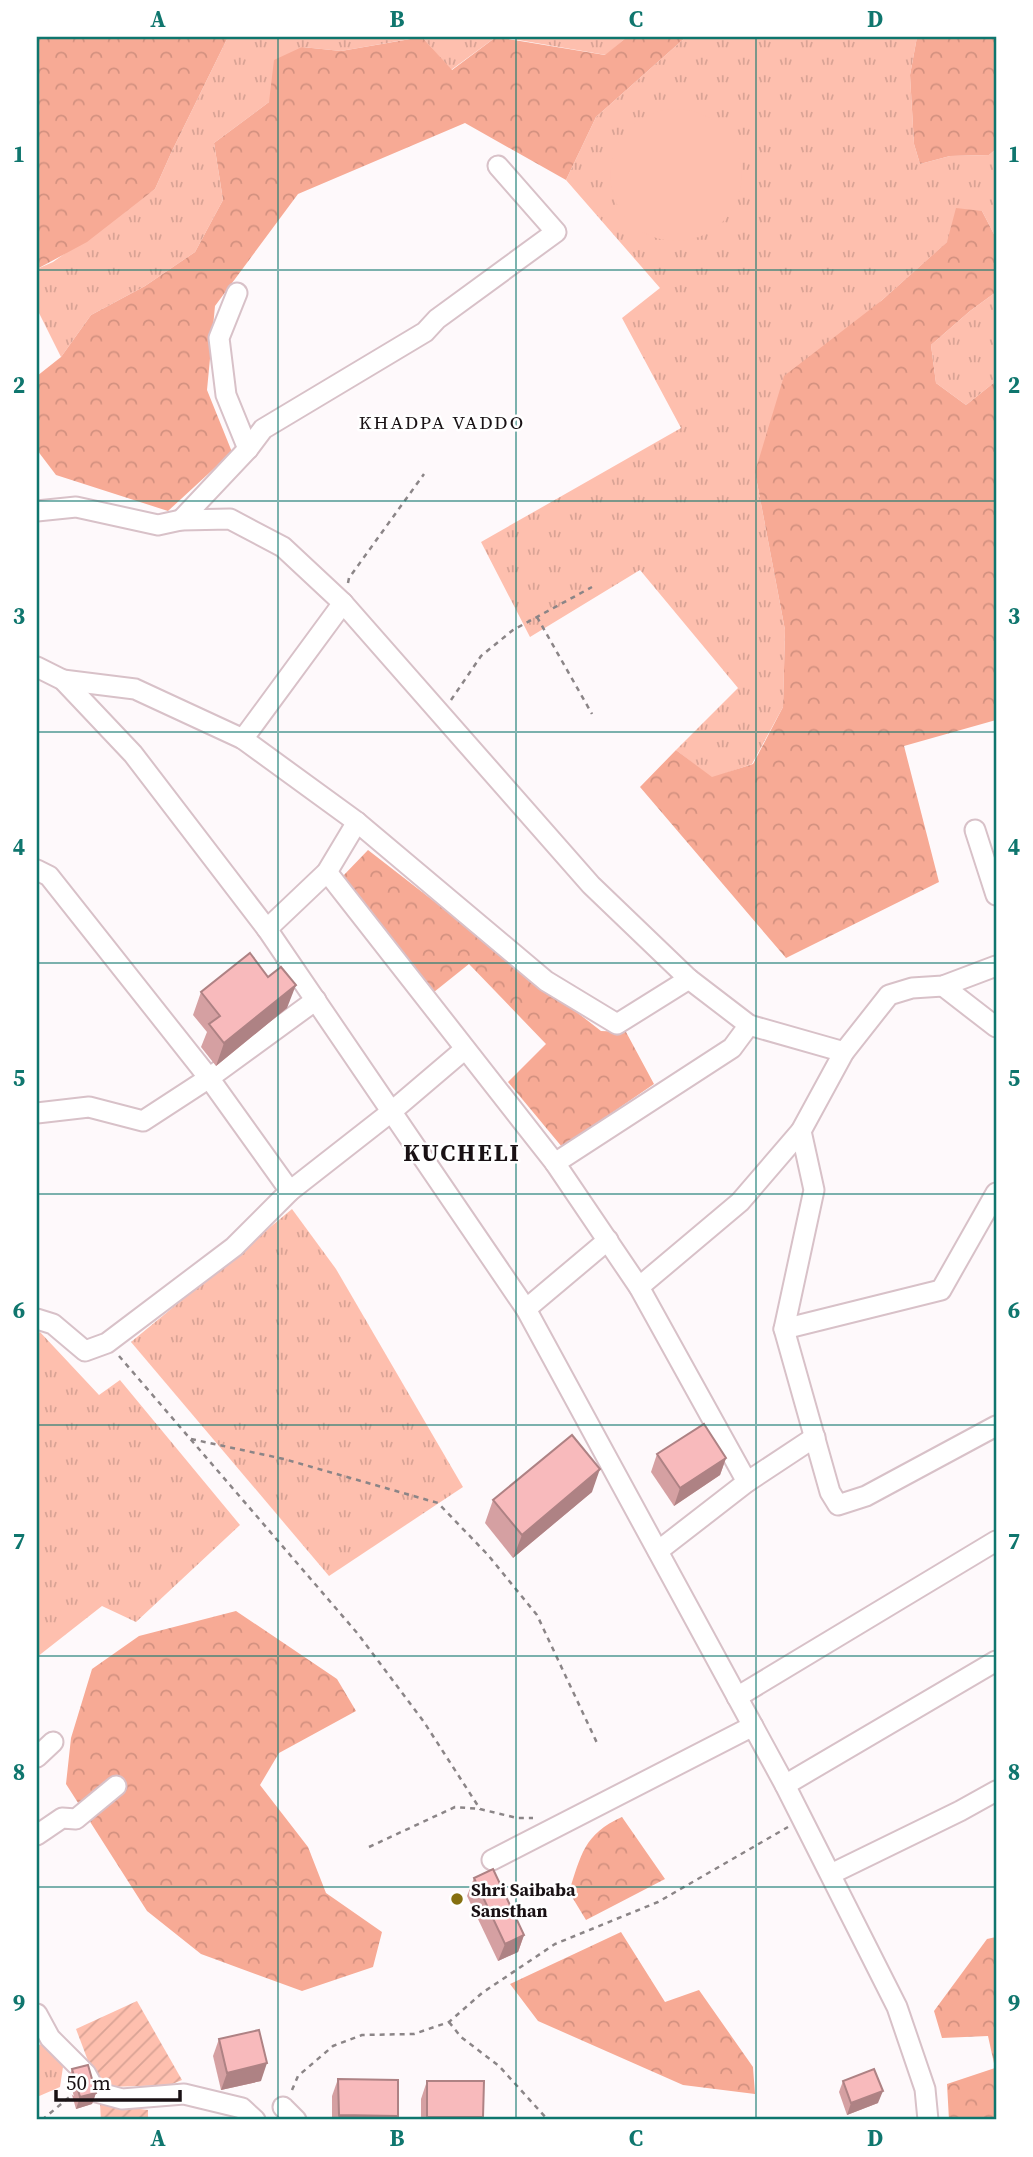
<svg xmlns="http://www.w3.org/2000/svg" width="1033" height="2157" font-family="'Source Serif 4',serif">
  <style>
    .grass { fill: url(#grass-tufts) }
    .forest { fill: url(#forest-crowns) }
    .garden { fill: url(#garden-furrows) }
    .pitch { fill: #febfae }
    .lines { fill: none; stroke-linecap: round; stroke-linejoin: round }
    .minor-casing { stroke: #d8c1c8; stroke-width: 23 }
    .path { stroke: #8b8587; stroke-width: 2.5; stroke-dasharray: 5 5; stroke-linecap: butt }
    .minor { stroke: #fff; stroke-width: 19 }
    .wall { fill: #d5a0a2 }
    .shaded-wall { fill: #ae8284 }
    .building { fill: #f8babc; stroke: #ae8284; stroke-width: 2 }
    .grid { fill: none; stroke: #0f766e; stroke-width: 2; stroke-opacity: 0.55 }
    .poi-dot { fill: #867010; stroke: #fff; stroke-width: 2.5 }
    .labels { text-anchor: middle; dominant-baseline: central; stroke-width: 5; stroke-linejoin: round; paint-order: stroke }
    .poi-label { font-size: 18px; font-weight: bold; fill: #191114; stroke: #fff; text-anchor: start }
    .neighbourhood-label { font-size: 19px; letter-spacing: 2px; fill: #191114; stroke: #fff }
    .district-label { font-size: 24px; font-weight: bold; letter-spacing: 2px; fill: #191114; stroke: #fff }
    .neatline { fill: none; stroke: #0f766e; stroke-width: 2.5 }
    .grid-label { font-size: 23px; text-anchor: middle; font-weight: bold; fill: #0f766e }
  </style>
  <defs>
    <pattern id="grass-tufts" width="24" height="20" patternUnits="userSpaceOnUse" patternTransform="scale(1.75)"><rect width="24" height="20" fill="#febfae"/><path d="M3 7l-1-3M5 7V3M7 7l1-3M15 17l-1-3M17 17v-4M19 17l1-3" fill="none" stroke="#d9a395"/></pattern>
    <pattern id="forest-crowns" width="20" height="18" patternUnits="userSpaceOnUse" patternTransform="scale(1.75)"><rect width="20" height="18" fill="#f7aa95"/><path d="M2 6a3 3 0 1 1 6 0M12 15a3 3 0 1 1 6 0" fill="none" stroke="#d39180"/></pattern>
    <pattern id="garden-furrows" width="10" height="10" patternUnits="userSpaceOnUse" patternTransform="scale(1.75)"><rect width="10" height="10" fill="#febfae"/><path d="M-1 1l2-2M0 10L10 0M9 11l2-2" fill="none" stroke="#d9a395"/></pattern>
  </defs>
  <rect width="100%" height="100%" fill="#fef9fb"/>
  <g class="grass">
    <path d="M228,37h193l-80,14 -39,-4 -33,55 -55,41 9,57 -28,52 -50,34 -54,29 -30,42 -24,-48v-40l16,-7 102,-73 17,-38z"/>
    <path d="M422,37h74l-45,33z"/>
    <path d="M501,37h126l-21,18z"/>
    <path d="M686,37h231l-7,38 4,69 6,20 30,-8 39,-1 7,-6v89l-14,-27 -101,90 -126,171 30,158 -2,77 -31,57 -40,14 -36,-28 62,-62 -98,-118 -110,67 -49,-95 200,-114 -59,-110 38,-30 -94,-108 30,-63z"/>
    <path d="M996,292v89l-30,24 -30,-22 -5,-38 39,-34z"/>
    <path d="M292,1209l44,60 127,218 -134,89 -198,-234z"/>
    <path d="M40,1332l59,63 21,-15 120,145 -104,97 -34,-16 -65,51v-323z"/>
    <path d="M45,2042l18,25 -3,20 -23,10v-51z"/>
  </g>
  <g class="forest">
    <path d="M37,37h191l-56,114 -17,38 -68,53 -50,27z"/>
    <path d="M422,37l30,33 44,-33 109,18 22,-18h59l-90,80 -30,63 -101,-57 -167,71 -83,112 -8,84 25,62 -64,59 -112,-36 -19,-25v-74l24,-19 30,-42 54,-29 50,-34 28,-52 -9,-57 55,-41 5,-42 28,-13 39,4z"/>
    <path d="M917,37h79v112l-7,6 -39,1 -30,8 -6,-20 -4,-69z"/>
    <path d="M956,208l26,3 14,27v54l-26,19 -39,34 5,38 30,22 30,-24v339l-92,26 35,136 -153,76 -146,-171 36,-37 36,27 41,-13 30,-57 2,-77 -30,-158 29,-96 97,-75 66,-59z"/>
    <path d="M368,850l233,181 25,1 28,52 -92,63 -54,-65 38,-38 -77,-80 -35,28 -92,-115z"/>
    <path d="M236,1611l101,68 19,32 -77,42 -19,32 48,62 18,46 56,39 -9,35 -71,24 -101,-37 -54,-43 -81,-127 5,-46 21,-69 47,-33z"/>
    <path d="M622,1817l43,62 -79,41 -17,-28c12,-37 15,-58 53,-75z"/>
    <path d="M621,1932l44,70 34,-12 54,77 2,27 -72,-9 -145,-64 -28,-37z"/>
    <path d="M996,1937v183h-47l-2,-36 48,-16 -7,-32 -46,2 -8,-27 53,-72z"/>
  </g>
  <g class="garden">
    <path d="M137,2001l45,79 -12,5 -62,2 -18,-21 -14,-37z"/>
    <path d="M100,2104l48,6v10h-47z"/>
  </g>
  <circle class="pitch" cx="676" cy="175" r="66"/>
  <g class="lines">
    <g class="minor-casing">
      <g id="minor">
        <path d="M237,293l-18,45 7,57 22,54"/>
        <path d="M37,511l39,-4 82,18 23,-5 49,-1 53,28 60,56 248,282 98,94 60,46 95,27"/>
        <path d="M181,520l67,-71 15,-20 162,-97 12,-13 119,-87 -58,-66"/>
        <path d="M37,667l26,13 70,74 134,175 259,380 259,476 112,222 28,82 3,31"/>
        <path d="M63,680l72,9 108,50 114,83 189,159 71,43 72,-45"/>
        <path d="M243,739l100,-136"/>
        <path d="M975,830l21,65"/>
        <path d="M37,870l12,6 160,202 81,113"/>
        <path d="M327,872l228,291 84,124 108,195"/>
        <path d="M267,929l60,-57 30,-50"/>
        <path d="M943,986l53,41"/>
        <path d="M37,1113l52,-6 54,14 66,-43 107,-78"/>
        <path d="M801,1131l13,59 -30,139 46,163 8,13 28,-9 130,-70"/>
        <path d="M555,1163l177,-115 17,-23"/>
        <path d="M639,1287l101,-85 61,-71 43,-79 45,-57 23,-7 31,-2 53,-20"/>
        <path d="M526,1309l82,-69"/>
        <path d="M37,1319l16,5 32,27 22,-8 127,-96 56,-56 101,-79 74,-63"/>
        <path d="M784,1329l157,-39 55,-97"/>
        <path d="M658,1551l89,-69 68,-45"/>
        <path d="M737,1697l259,-156"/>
        <path d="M37,1757l16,-15"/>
        <path d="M785,1785l211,-124"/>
        <path d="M37,1835l25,-17 14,1 40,-33"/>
        <path d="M492,1860l261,-134"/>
        <path d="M831,1874l129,-63 36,-20"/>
        <path d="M37,2014l13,24 36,36 10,18 26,7 62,-5 58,14 13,12"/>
        <path d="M283,2107l13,13"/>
      </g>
    </g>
    <g class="path">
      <path d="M348,583l1,-5 75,-104"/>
      <path d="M537,617l55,97"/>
      <path d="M451,700l30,-44 32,-26 79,-43"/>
      <path d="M119,1356l239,278 66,88 56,87 37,9h16"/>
      <path d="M191,1439l93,20 154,44 50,52 49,60 60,128"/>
      <path d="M369,1847l86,-40 25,2"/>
      <path d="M449,2022l12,15 38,29 49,54"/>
      <path d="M292,2090l6,-14 35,-30 29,-11 52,-1 35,-12 33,-29 73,-49 103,-42 130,-75"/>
      <path d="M42,2120l31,-26"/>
    </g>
    <use href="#minor" class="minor"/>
  </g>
  <g class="wall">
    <path d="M201,992l86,16 -71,58 -15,-19 6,-15 -14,-17z"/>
    <path d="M657,1454l69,4 -6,17 -46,31 -23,-34z"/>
    <path d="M592,1492l-79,66 -28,-35 8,-23z"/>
    <path d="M474,1878l50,57 -6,17 -20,9 -31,-65z"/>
    <path d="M219,2039l42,42 -40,9 -8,-34z"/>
    <path d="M72,2069l24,24 -4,11 -16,5 -8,-28z"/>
    <path d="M338,2079l60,37 -2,4h-64v-24z"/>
    <path d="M427,2081l56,36 -1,3h-61v-21z"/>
    <path d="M843,2081l35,22 -31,12 -8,-23z"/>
  </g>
  <g class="shaded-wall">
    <path d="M296,985l-9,23 -71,58 8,-23z"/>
    <path d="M726,1458l-6,17 -46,31 6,-18z"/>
    <path d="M600,1469l-8,23 -79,66 9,-23z"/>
    <path d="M524,1935l-6,17 -20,9 7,-17z"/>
    <path d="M267,2063l-6,18 -40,9 6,-17z"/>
    <path d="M883,2091l-5,12 -31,12 4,-12z"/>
    <path d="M96,2093l-4,11 -16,5 4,-12z"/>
    <path d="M339,2115l59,1 -2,4h-59z"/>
    <path d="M427,2117h56l-1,3h-56z"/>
  </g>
  <g class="building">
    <path d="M250,953l18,24 13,-10 15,18 -72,58 -15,-19 11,-8 -19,-24z"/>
    <path d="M704,1424l22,34 -46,30 -23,-34z"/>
    <path d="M572,1435l28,34 -78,66 -29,-35z"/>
    <path d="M493,1869l31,66 -19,9 -31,-66z"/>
    <path d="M259,2030l8,33 -40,10 -8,-34z"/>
    <path d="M88,2065l8,28 -16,4 -8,-28z"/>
    <path d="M874,2069l9,22 -32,12 -8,-22z"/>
    <path d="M338,2079l60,1v36l-59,-1z"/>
    <path d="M427,2081h57l-1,36h-56z"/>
  </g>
  <path class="grid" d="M278,37v2083M516,37v2083M756,37v2083M37,270h959M37,501h959M37,732h959M37,963h959M37,1194h959M37,1425h959M37,1656h959M37,1887h959"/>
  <circle class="poi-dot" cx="457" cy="1899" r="7"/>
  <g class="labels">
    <g class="poi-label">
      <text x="471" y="1889">Shri Saibaba<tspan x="471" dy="21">Sansthan</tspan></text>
    </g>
    <g class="neighbourhood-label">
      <text x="442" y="422">KHADPA VADDO</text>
    </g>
    <g class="district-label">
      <text x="462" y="1152">KUCHELI</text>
    </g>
  </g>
  <rect width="1033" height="2157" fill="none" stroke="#ffffff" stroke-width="77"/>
  <path d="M56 2090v10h124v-10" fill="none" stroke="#191114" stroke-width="3.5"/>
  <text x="66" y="2090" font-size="21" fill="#191114" stroke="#ffffff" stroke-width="5" paint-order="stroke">50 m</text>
  <rect x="38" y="38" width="957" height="2080" class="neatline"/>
  <g class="grid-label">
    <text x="158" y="27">A</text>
    <text x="397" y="27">B</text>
    <text x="636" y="27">C</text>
    <text x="875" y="27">D</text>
    <text x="19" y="162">1</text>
    <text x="1014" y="162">1</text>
    <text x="19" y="393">2</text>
    <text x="1014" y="393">2</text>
    <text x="19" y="624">3</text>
    <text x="1014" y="624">3</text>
    <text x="19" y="855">4</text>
    <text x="1014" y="855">4</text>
    <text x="19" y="1086">5</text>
    <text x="1014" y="1086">5</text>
    <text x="19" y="1318">6</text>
    <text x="1014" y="1318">6</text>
    <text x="19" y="1549">7</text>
    <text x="1014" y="1549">7</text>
    <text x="19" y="1780">8</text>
    <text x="1014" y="1780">8</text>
    <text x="19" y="2011">9</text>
    <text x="1014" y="2011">9</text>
    <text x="158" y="2146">A</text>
    <text x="397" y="2146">B</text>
    <text x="636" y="2146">C</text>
    <text x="875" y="2146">D</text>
  </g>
</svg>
